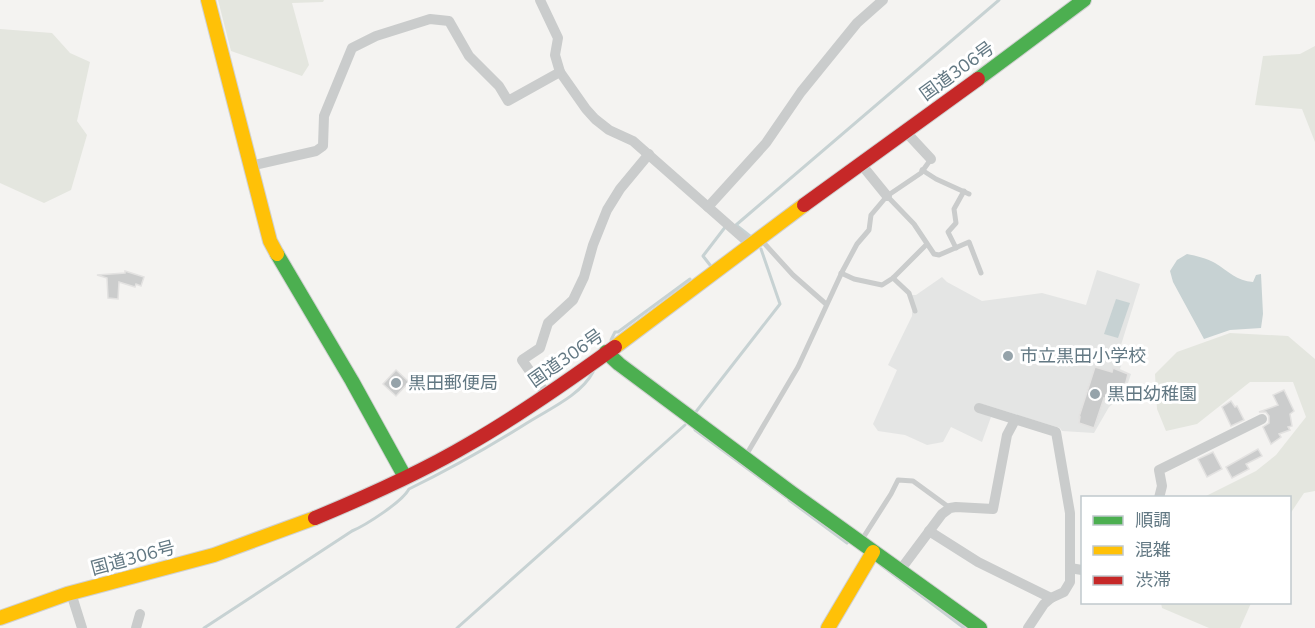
<svg xmlns="http://www.w3.org/2000/svg" width="1315" height="628" font-family="'Nunito Sans','Noto Sans JP',sans-serif">
  <style>
    .built { fill: #e4e5e4 }
    .green { fill: #e4e6df }
    .water { fill: #c7d2d3 }
    .lines { fill: none; stroke-linecap: round; stroke-linejoin: round }
    .stream { stroke: #c7d2d3; stroke-width: 3 }
    .building { fill: #cbcccc; stroke: #e3e2e1; stroke-width: 1.5 }
    .fast-casing { stroke: #d0d1d1; stroke-width: 16 }
    .slow-casing { stroke: #d0d1d1; stroke-width: 16 }
    .jam-casing { stroke: #d0d1d1; stroke-width: 16 }
    .lane { stroke: #cacccc; stroke-width: 5 }
    .street { stroke: #cacccc; stroke-width: 10 }
    .fast { stroke: #4caf50; stroke-width: 14 }
    .slow { stroke: #ffc107; stroke-width: 14 }
    .jam { stroke: #c62828; stroke-width: 14 }
    .poi-dot { fill: #95a3aa; stroke: #fff; stroke-width: 2 }
    .labels { text-anchor: middle; dominant-baseline: central; stroke-width: 6; stroke-linejoin: round; paint-order: stroke }
    .street-label { font-size: 18px; fill: #627883; stroke: #fff }
    .poi-label { font-size: 18px; fill: #627883; stroke: #fff; text-anchor: start }
  </style>
  <rect width="100%" height="100%" fill="#f4f3f1"/>
  <path class="built" d="M1097,270l43,14 -19,61 6,2 -7,22 11,5 -3,9 -13,19 -6,5 -15,26 -32,-2 -2,-3 -81,-25 -3,8 15,6 -9,25 -31,-15 -8,15 -16,3 -22,-10 -27,-4 -5,-7 24,-54 -9,-5 24,-49v-5l2,1 -2,-17h4l26,-18 5,5 35,19 60,-8 44,12z"/>
  <g class="green">
    <path d="M218,0h106l-1,2 -31,1 17,62 -7,11 -71,-25z"/>
    <path d="M0,29l52,4 18,20 20,9 -13,59 10,14 -16,55 -27,13 -44,-20z"/>
    <path d="M1315,46v96l-13,-33 -47,-4 8,-49 37,-2z"/>
    <path d="M1230,333l58,3 27,23v132l-11,2 -14,21v-16l-86,-1 52,-26 20,-16 30,-38 -13,-35h-43l-53,42 -31,7 -9,-22 -2,-35 22,-22z"/>
    <path d="M1161,603v-1l90,1 -11,25h-31l-47,-20z"/>
  </g>
  <g class="water">
    <path d="M1187,254c10,2 19,4 28,9 13,8 22,18 38,19l3,-7 5,-1 2,40 -2,14 -31,2 -26,9 -31,-57 -3,-11 7,-11z"/>
    <path d="M1116,299l14,4 -12,35 -14,-4z"/>
  </g>
  <g class="lines">
    <g class="stream">
      <path d="M750,236l-14,-11 263,-225"/>
      <path d="M710,265l-7,-9 23,-30"/>
      <path d="M611,340l4,-8h3l72,-53"/>
      <path d="M695,413l85,-109 -19,-55"/>
      <path d="M695,430l91,67"/>
      <path d="M789,500l58,43"/>
      <path d="M881,565l83,63"/>
      <path d="M204,628l148,-97c14,-6 50,-29 57,-42 41,-20 80,-42 118,-66 22,-14 54,-28 66,-51"/>
      <path d="M457,628l228,-203"/>
    </g>
  </g>
  <g class="building">
    <path d="M125,271l19,6 -3,9 -5,-2 -1,3 -16,-5 -1,17 -10,-1 -1,-20 -10,-3 28,-2z"/>
    <path d="M1095,367l17,5 1,-4 15,6 -2,8 -12,19 -10,-3 -10,30 -15,-5 1,-6h-1z"/>
    <path d="M396,370l13,12 -13,14 -13,-12z"/>
    <path d="M1284,390l10,21 -4,3 2,12 -4,1 2,3 -11,4 2,3 -10,7 -8,-17 6,-4v-7l-3,-4h-7l19,-7 -5,-10z"/>
    <path d="M1231,401l4,6 2,-1 7,14 -13,6 -9,-19z"/>
    <path d="M1258,449l4,7 -16,8 3,5 -17,9 -6,-11z"/>
    <path d="M1213,452l9,17 -15,8 -9,-18z"/>
  </g>
  <g class="lines">
    <g class="fast-casing">
      <g id="fast">
        <path d="M978,79l106,-79"/>
        <path d="M277,254l75,127 53,96"/>
        <path d="M606,352l13,12 173,129 188,135"/>
      </g>
    </g>
    <g class="slow-casing">
      <g id="slow">
        <path d="M208,0l62,241 7,13"/>
        <path d="M615,347l189,-142"/>
        <path d="M0,618l67,-24 147,-39 101,-37"/>
        <path d="M828,628l45,-76"/>
      </g>
    </g>
    <g class="jam-casing">
      <g id="jam">
        <path d="M804,205l174,-126"/>
        <path d="M315,518c53,-22 105,-45 154,-74 51,-29 99,-63 146,-97"/>
      </g>
    </g>
    <g class="lane">
      <path d="M922,170l14,9 33,15"/>
      <path d="M888,197l26,27 20,30 5,1 30,-13 12,31"/>
      <path d="M763,242l30,33 33,29"/>
      <path d="M956,248l-8,-16 8,-9 -2,-14 10,-18"/>
      <path d="M841,273l13,6 28,6 11,-7 34,-34"/>
      <path d="M893,278l16,15 6,18"/>
      <path d="M745,457l53,-90 44,-95 15,-28 12,-14 2,-15 16,-19 34,-23 10,-14"/>
      <path d="M861,541l30,-47 7,-14 15,1 37,27"/>
    </g>
    <g class="street">
      <path d="M540,0l18,38 -3,17 5,17 26,37 9,10 14,11 24,11 117,103"/>
      <path d="M905,131l26,28"/>
      <path d="M861,164l26,32"/>
      <path d="M250,166l66,-15 7,-5 1,-30 28,-68 24,-12 54,-17 19,2 20,35 30,30 9,15 52,-29"/>
      <path d="M708,207l58,-64 35,-51 56,-69 26,-23"/>
      <path d="M546,394l-24,-34 18,-12 8,-25 25,-23 11,-23 9,-32 14,-35 13,-21 29,-35"/>
      <path d="M979,408l77,24 14,81v69l-6,10 -13,6 -7,6 -16,24"/>
      <path d="M1159,498l3,-12 -3,-16 103,-51"/>
      <path d="M929,531l49,31 73,36"/>
      <path d="M1070,568l12,2"/>
      <path d="M901,569l41,-55 8,-6 6,-1 37,2 14,-74 8,-15"/>
      <path d="M71,593l11,35"/>
      <path d="M136,628l4,-14"/>
    </g>
    <use href="#fast" class="fast"/>
    <use href="#slow" class="slow"/>
    <use href="#jam" class="jam"/>
  </g>
  <g class="poi-dot">
    <circle cx="1008" cy="356" r="6"/>
    <circle cx="396" cy="383" r="6"/>
    <circle cx="1095" cy="394" r="6"/>
  </g>
  <g class="labels">
    <g class="street-label">
      <text transform="translate(957 71) rotate(-36)">国道306号</text>
      <text transform="translate(566 358) rotate(-35)">国道306号</text>
      <text transform="translate(133 558) rotate(-15)">国道306号</text>
    </g>
    <g class="poi-label">
      <text x="1020" y="356">市立黒田小学校</text>
      <text x="408" y="383">黒田郵便局</text>
      <text x="1107" y="394">黒田幼稚園</text>
    </g>
  </g>
  <rect x="1081" y="496" width="210" height="108" fill="#ffffff" stroke="#c0c9cd" stroke-width="1.5"/>
  <rect x="1093" y="516" width="30" height="9" fill="#4caf50" stroke="#c0c9cd" stroke-width="1.5"/>
  <text x="1135" y="526" font-size="18" fill="#627883">順調</text>
  <rect x="1093" y="546" width="30" height="9" fill="#ffc107" stroke="#c0c9cd" stroke-width="1.5"/>
  <text x="1135" y="556" font-size="18" fill="#627883">混雑</text>
  <rect x="1093" y="576" width="30" height="9" fill="#c62828" stroke="#c0c9cd" stroke-width="1.5"/>
  <text x="1135" y="586" font-size="18" fill="#627883">渋滞</text>
</svg>
